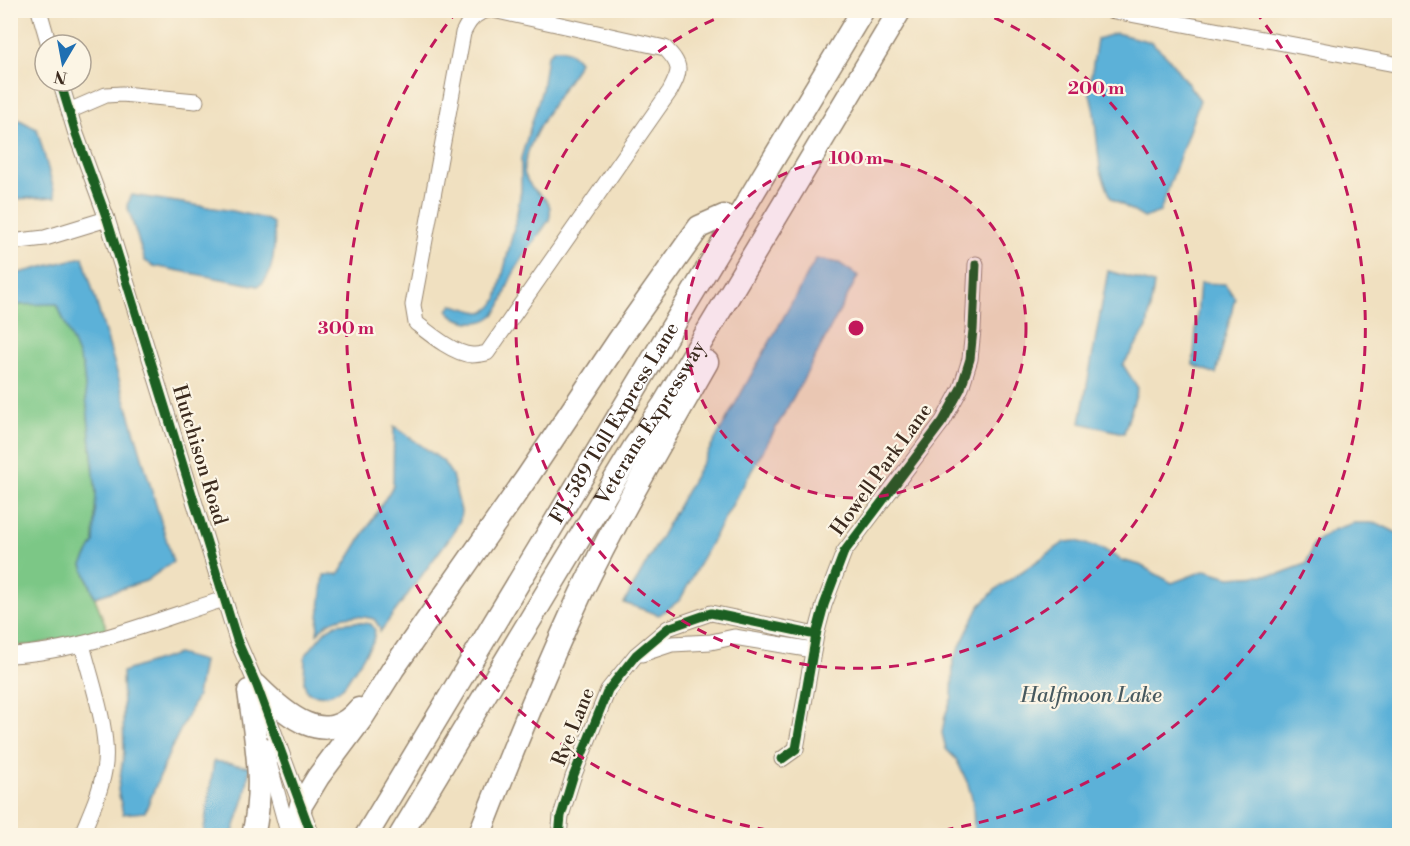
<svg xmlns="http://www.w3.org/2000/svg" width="1410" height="846" font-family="'Libre Bodoni',serif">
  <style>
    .green { fill: #7bc786; stroke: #5b7852; stroke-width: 1.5 }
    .water { fill: #5cb1d8; stroke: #4c6e7b; stroke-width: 1.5 }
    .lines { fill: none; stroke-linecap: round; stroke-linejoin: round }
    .minor-casing { stroke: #96856f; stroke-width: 17 }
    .highway-casing { stroke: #96856f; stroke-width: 25 }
    .minor { stroke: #fff; stroke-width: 15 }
    .highway { stroke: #fff; stroke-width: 22 }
    .cycleway-casing { stroke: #fcf5e5; stroke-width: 13 }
    .cycleway { stroke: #1b5e20; stroke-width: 9 }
    .ring { fill: none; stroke: #c2185b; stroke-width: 3; stroke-dasharray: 10 8 }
    .labels { text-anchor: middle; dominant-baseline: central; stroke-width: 4.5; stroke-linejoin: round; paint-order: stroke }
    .street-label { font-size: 20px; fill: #3b2a1e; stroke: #fcf5e5 }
    .water-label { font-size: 21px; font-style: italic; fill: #47595f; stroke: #fcf5e5 }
    .centre { fill: #c2185b; stroke: #fcf5e5; stroke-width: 3 }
    .ring-label { font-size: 18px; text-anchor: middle; font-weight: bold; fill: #c2185b; stroke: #fcf5e5; stroke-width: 4.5; stroke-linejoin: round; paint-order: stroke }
  </style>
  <rect width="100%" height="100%" fill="#fcf5e5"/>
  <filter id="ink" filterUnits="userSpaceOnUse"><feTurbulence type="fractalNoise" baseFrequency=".0167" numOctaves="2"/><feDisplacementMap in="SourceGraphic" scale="12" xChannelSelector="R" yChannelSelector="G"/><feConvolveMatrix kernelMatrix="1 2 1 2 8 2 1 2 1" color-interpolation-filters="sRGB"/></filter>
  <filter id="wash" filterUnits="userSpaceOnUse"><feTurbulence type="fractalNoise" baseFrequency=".008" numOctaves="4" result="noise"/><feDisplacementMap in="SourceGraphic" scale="24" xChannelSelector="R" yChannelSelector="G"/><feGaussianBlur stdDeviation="1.35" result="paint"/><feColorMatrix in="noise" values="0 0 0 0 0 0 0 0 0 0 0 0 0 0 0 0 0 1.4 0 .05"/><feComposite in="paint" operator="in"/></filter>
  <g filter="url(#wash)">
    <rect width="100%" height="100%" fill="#f0e0c0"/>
    <path class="green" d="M57,303l26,64 13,126 -2,50 -12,22 25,64 -74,16 -22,1 -1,-341z"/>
    <g class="water">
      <path d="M1116,33l35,9 16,14 33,44 -40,112 -16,6 -33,-20 -11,-29 -6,-57 -5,-22 8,-51z"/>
      <path d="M554,49c10,-1 19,4 25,12l-3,8c-14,20 -58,83 -51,106 8,24 31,19 24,45 -12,18 -26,36 -37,56 -7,13 -8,32 -21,41 -12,9 -35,6 -43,-7l4,-5c20,3 33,17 45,-6l19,-80 5,-28v-33l21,-69 5,-33z"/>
      <path d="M12,116l25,13 19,68 -43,2 -3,-8z"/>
      <path d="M132,195l101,16 33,8 7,4c3,16 2,55 -15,63l-94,-18 -10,-2 -9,-5 -18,-56z"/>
      <path d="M83,257l90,305 -27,19 -51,16 -13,-32 12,-22 2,-50 -13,-126 -26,-63 -47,1 1,-30z"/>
      <path d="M816,259l23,4 19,13 -56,106 -92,162 -30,56 -21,15 -35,-12z"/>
      <path d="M1108,271l46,13 -7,44 -24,37 15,23 -14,45 -44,-10z"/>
      <path d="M1200,283l25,1 10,14 -19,76 -23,-9z"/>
      <path d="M394,426l49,35 9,14 9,36 -1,9 -7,13 -73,99v-4l-6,-9c-21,-6 -44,-3 -57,15l7,-59 15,-1 54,-88z"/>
      <path d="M1354,523h23l22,11v301l-420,1 -5,-5 -1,-29 -5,-18 -12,-25 -10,-10 -4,-16 3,-17 7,-19 1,-36 26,-54 16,-17 70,-48 11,-1 27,8 18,11 19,5 32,18 34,-13 23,7 50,-3 27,-10 8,-21 19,-13z"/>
      <path d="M356,622l15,2 4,6 -2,12 -29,44c-11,10 -24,12 -37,6l-3,-9 1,-27 21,-26 10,-6z"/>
      <path d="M177,654l26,7 -6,35 -27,55 -25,61 -22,2 -5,-24 6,-38 -2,-80z"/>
      <path d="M214,761l36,6 -5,28 -13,40 -29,1z"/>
    </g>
  </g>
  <g filter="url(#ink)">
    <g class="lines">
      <g class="minor-casing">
        <g id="minor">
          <path d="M39,10l10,35"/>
          <path d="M489,10c-14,3 -20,10 -26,23l-50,272 3,18c14,11 38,31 56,32 5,0 10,-1 15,-2l183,-262c11,-21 12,-25 -5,-43l-172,-38"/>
          <path d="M1109,10l291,55"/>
          <path d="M60,81l16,53 31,85 130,421 20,46 55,150"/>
          <path d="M69,111l37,-16 16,-1 74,7"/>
          <path d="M10,242l35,-4 62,-19"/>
          <path d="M642,654l30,-10 39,-2 23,-5 79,13"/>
          <path d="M10,655c71,-3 147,-35 214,-56"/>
          <path d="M264,745l25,91"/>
          <path d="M782,759l14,-10 20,-114 8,-30 20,-53 99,-131 18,-33 9,-29 3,-29 3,-66"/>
          <path d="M81,836c9,-22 19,-42 23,-65 7,-37 -13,-90 -22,-127"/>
          <path d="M559,836l2,-20 12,-39 35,-87 28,-35 32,-27 43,-15 105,22"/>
        </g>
      </g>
      <g class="highway-casing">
        <g id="highway">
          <path d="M257,686c28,28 68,64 102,23"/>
          <path d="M249,691c7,52 16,92 4,145"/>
          <path d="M294,836l7,-31 17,-28 44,-59 31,-49 135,-193 91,-136 80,-113 25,-11"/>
          <path id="s1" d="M366,836l497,-826"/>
          <path id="s2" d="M400,836l235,-390 29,-42 236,-394"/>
          <path d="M479,836c32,-82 65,-163 102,-243 38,-79 83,-155 126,-231"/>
        </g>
      </g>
      <use href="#minor" class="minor"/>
      <use href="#highway" class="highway"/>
      <g class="cycleway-casing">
        <g id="cycleway">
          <path d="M60,81l16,53 31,85 130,421 20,46 55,150"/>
          <path d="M782,759l14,-10 20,-114 8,-30 20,-53 99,-131 18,-33 9,-29 3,-29 3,-66"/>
          <path d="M559,836l2,-20 12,-39 35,-87 28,-35 32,-27 43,-15 105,22"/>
        </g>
      </g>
      <use href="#cycleway" class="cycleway"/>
    </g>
  </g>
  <circle cx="856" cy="328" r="170" fill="#c2185b" fill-opacity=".12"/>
  <g class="ring">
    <circle cx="856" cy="328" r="170"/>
    <path d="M978 11A340 340 0 1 1 734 11"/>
    <path d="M803 835A510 510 0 0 1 457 11M1255 11A510 510 0 0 1 909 835"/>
  </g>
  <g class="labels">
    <g class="street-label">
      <text stroke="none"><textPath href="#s1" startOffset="482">FL 589 Toll Express Lane</textPath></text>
      <text stroke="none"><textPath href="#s2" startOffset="483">Veterans Expressway</textPath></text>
      <text transform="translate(199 455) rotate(73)">Hutchison Road</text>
      <text transform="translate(882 470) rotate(-54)">Howell Park Lane</text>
      <text transform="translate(574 727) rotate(-68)">Rye Lane</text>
    </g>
    <g class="water-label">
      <text x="1091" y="696">Halfmoon Lake</text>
    </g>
  </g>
  <circle cx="856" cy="328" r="9" class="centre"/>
  <g class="ring-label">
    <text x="1096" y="94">200 m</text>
    <text x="856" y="164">100 m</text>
    <text x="346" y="334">300 m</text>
  </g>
  <rect width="1410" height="846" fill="none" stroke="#fcf5e5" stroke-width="36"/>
  <g transform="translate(63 63) rotate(190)"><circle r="28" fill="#fcf5e5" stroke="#afa495" stroke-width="1.5"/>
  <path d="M0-4.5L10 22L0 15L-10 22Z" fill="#1f6fb2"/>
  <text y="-9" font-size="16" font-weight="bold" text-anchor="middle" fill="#3b2a1e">N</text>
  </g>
</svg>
